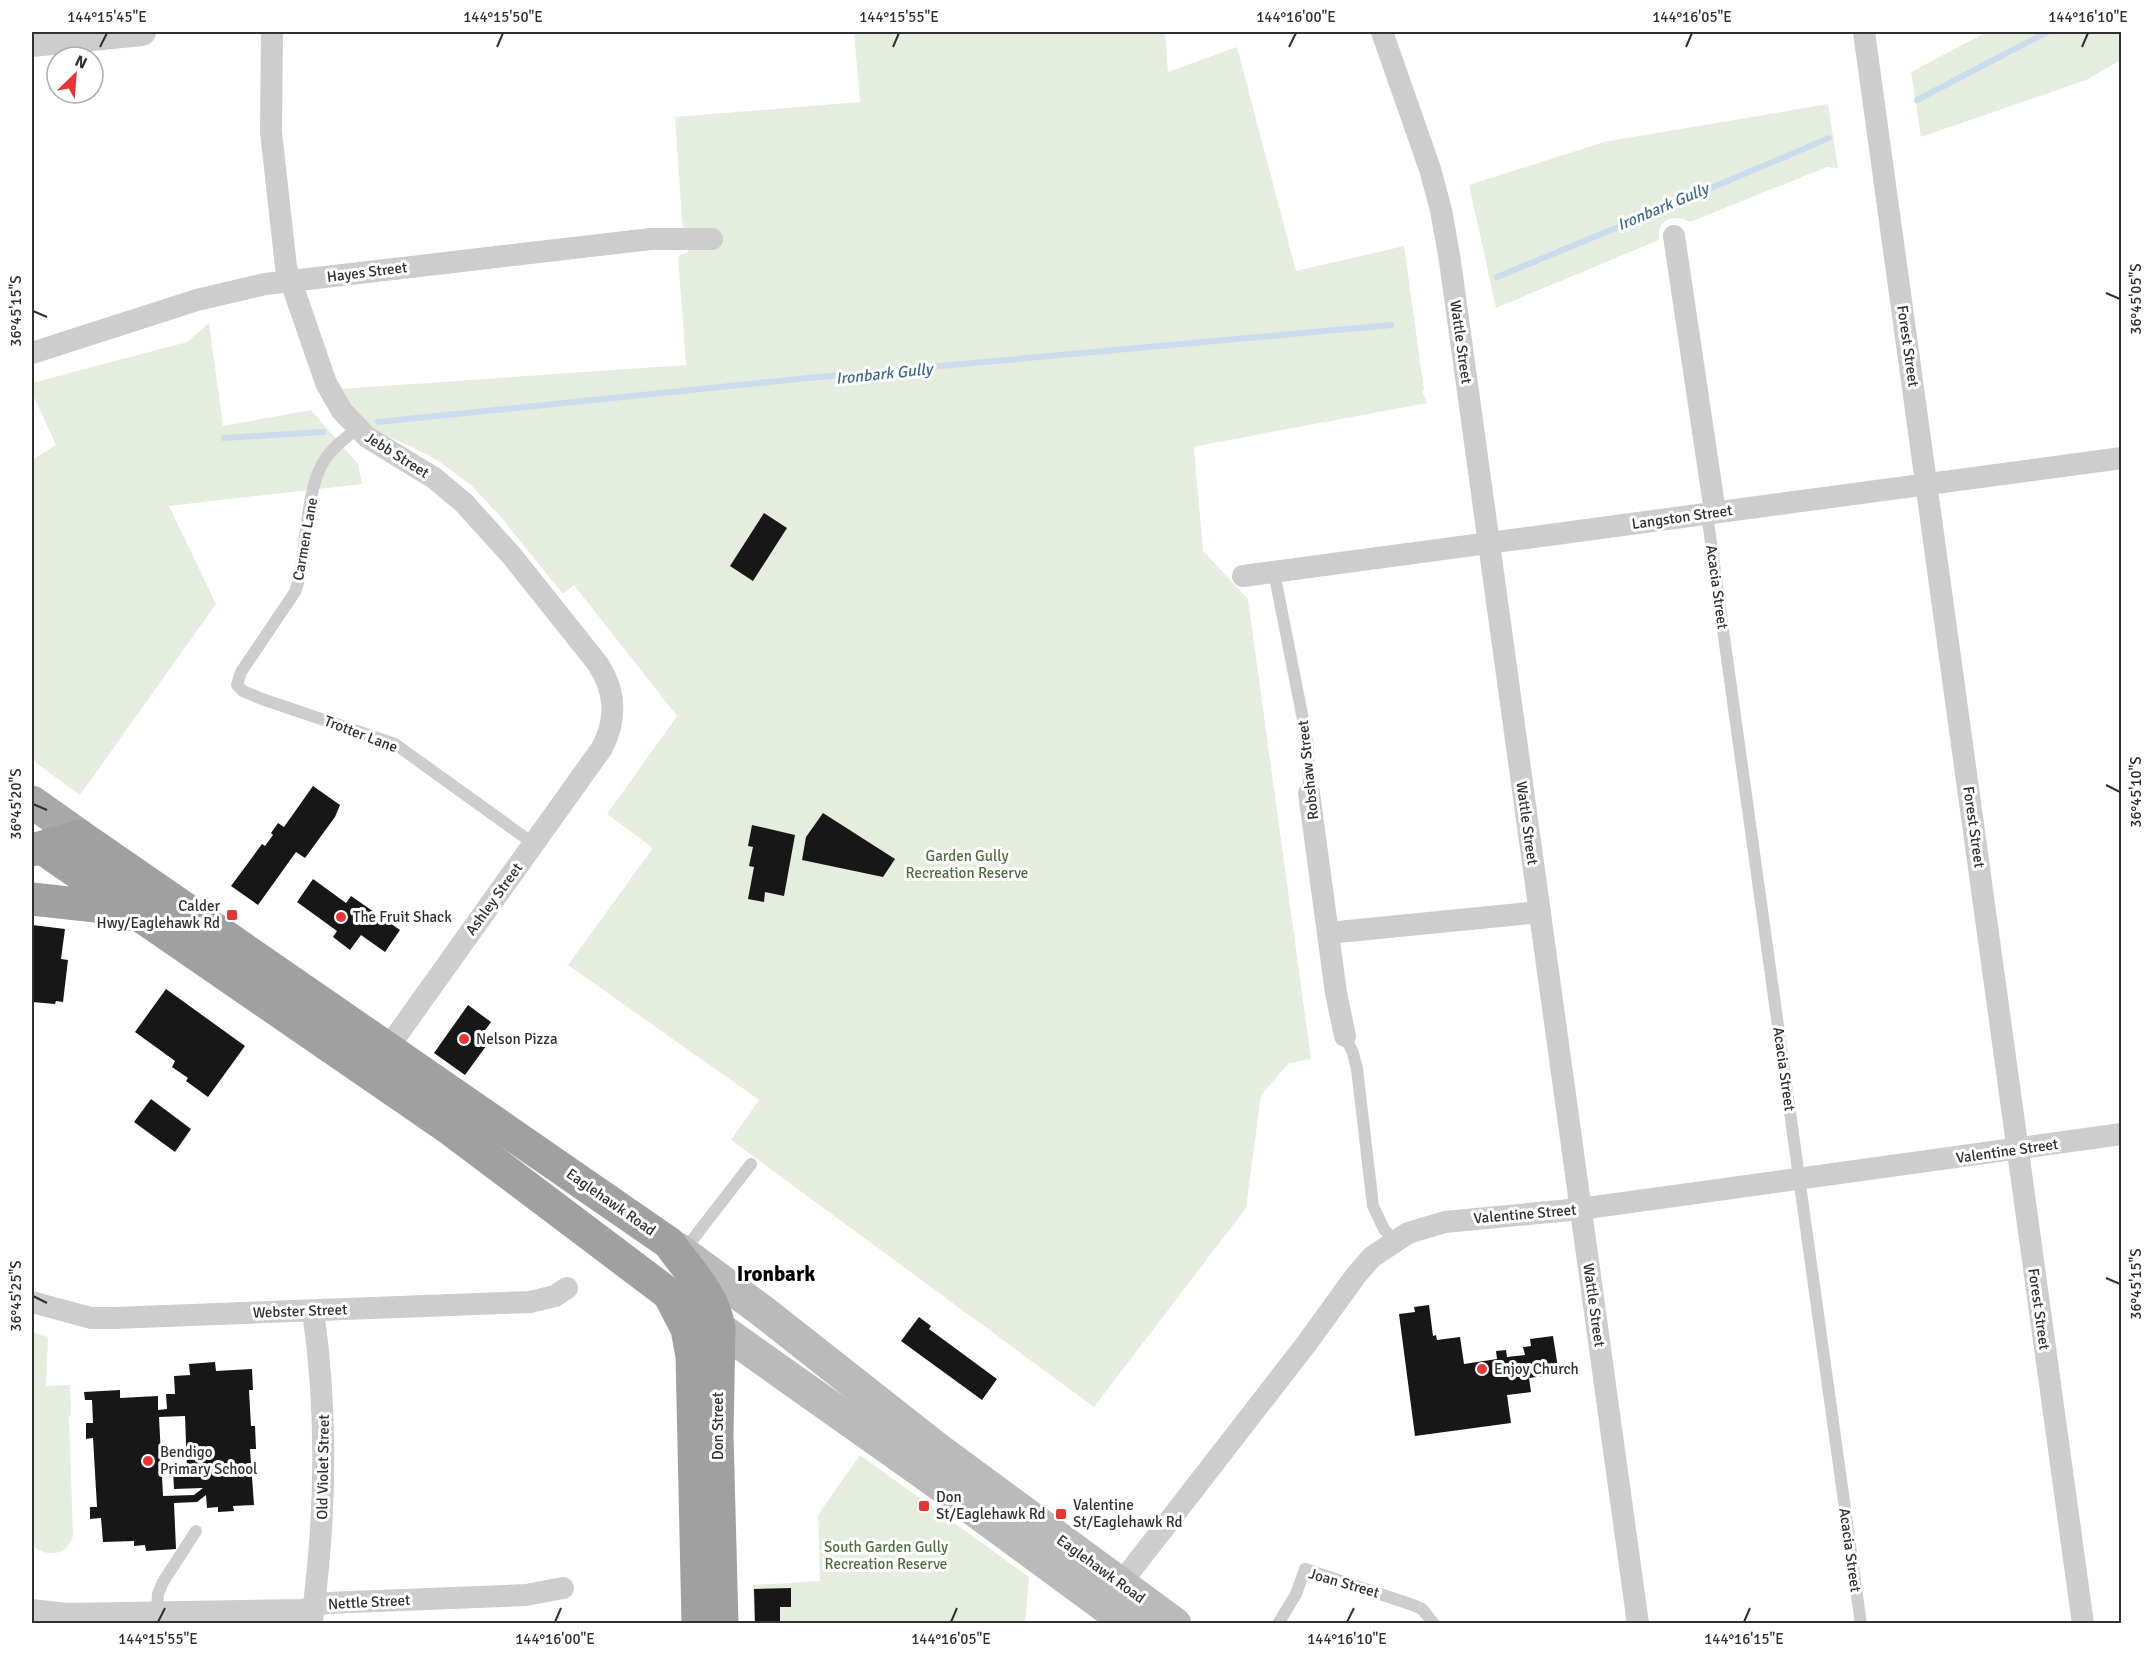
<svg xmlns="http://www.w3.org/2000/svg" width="2153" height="1655" font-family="Signika,sans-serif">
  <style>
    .green { fill: #e5edde }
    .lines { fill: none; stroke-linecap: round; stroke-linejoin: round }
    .stream { stroke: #cadced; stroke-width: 6 }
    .building { fill: #171717; fill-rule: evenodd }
    .service { stroke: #cdcdcd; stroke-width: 12 }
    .minor { stroke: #cdcdcd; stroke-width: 22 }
    .tertiary { stroke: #cdcdcd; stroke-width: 28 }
    .secondary { stroke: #bababa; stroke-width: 33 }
    .primary { stroke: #a8a8a8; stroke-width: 33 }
    .trunk { stroke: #a0a0a0; stroke-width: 33 }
    .ticks { fill: none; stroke: #303030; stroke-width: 2 }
    .poi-dot { fill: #e83532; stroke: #fff; stroke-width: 2 }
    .labels { text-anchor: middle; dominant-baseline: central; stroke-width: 6; stroke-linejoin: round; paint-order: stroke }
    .street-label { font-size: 15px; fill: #303030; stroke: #fff }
    .park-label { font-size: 15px; fill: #4f6d3c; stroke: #fff }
    .poi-label { font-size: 15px; fill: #303030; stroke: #fff; text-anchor: start }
    .water-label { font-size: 16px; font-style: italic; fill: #3c6a94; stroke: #fff }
    .district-label { font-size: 21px; font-weight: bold; fill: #000; stroke: #fff }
    .neatline { fill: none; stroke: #303030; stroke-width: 2 }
    .ticks-label { font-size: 15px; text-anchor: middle; fill: #303030 }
  </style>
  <rect width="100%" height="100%" fill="#fff"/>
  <g class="green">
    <path d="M854,32h311l3,40 69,-25 59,224 108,-25 20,144 -2,1 5,12 -230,43 -3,2 9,103 45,48 63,460 -22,4 -28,32 -15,113 -152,199 -363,-267 28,-40 -191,-135 85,-117 -46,-34 70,-98 -103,-131 -11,9 -63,-78 -29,-31 -34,-25 -23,-12 -39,-17 -25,-27 -10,-15 346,-24 -8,-109 10,-4 -6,-32 -7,-103 185,-15z"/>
    <path d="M1987,32h134v28l-35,20 -165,57 -10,-65z"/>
    <path d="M1828,104l10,64 -11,-1 -137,55c-16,-9 -34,-3 -31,18l-163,68 -27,-123 135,-43z"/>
    <path d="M209,323l14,103 88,-16 47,54 4,20 -193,22 47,98 -136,191 -48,-35v-300l24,-15 -24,-52v-10l155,-41z"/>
    <path d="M32,1332l16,5 -2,49 24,-1 1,30 -2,1 4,120c-7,21 -25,21 -41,10z"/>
    <path d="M860,1455l169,122 -4,47 -271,-1 -1,-38 67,-4 -2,-66z"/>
  </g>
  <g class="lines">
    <g class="stream">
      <path d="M1917,100l130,-68"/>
      <path d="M1497,277l153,-63 179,-76"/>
      <path d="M378,422l430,-44 583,-53"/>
      <path d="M224,438l99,-6"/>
    </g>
  </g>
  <g class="building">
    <path d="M764,513l23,15 -34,53 -23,-15z"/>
    <path d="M313,786l27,19 -5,12 -30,41 -9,-6 -38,53 -27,-19 31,-42 3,2 8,-11 -2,-2 7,-10 6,4z"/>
    <path d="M823,813l72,46 -12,18 -81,-17 4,-23z"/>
    <path d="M752,825l43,10 -11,61 -19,-4 -1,10 -16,-3 6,-32 -5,-1 4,-19 -5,-1z"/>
    <path d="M313,879l33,24 5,-7 49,34 -15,22 -24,-17 -11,15 -17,-13 4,-6 -40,-29z"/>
    <path d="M32,925l33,4 -4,30 7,1 -5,42 -7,-1 -1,3 -23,-2z"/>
    <path d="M166,989l79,57 -37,51 -22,-16 2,-3 -16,-11 3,-6 -40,-29z"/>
    <path d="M468,1005l23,17 -10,14 8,6 -24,33 -31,-22z"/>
    <path d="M151,1099l40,30 -16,23 -41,-30z"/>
    <path d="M1429,1305l4,31 3,-1 1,5 23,-3 4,27 33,-5 -1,-8 10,-1 1,7 18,-2 -2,-8 8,-1 -1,-7 23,-3 6,38 -30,4 2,14 -24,3 4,28 -96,13 -16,-122 16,-2 -1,-5z"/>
    <path d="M919,1317l12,9 -2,3 68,50 -15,21 -81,-59z"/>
    <path d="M215,1362l1,9 36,-2 1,21h-4l2,36h4l1,23h-6l4,56 -21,1 1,5 -16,1v-5l-11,1 -1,-13 -9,7 -23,1 2,46 -30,2 -1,-6 -11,1v-5l-31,1 -2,-24 -11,1v-12h7l-4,-69 -7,1v-16h7l-1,-23h-7l-1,-8 36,-2v8l38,-2v14l9,-1 -1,-15h9l-1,-18 16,-1 -1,-11zM185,1416l2,52h-14l1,21 29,-1 -9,7 -31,1 -4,-79z"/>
    <path d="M791,1588v19h-11v17h-25l-1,-35z"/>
  </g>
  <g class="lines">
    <g class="service">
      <path d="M357,429c-12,9 -25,19 -33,32 -18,28 -18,88 -26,122l-3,9 -54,80 -4,13 6,6 19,8 133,45 139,100"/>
      <path d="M1707,514l154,1110"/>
      <path d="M1274,572l34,173 1,48"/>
      <path d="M1345,1036l8,17 4,16 16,137 11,23 10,12"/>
      <path d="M683,1252l68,-88"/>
      <path d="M157,1612l1,-18 5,-12 33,-51"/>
      <path d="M1278,1624l18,-30 9,-25 108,36 9,4 12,15"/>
    </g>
    <g class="minor">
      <path d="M272,32l-1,100 15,135 40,116 16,28 25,26 67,41 30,25 48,53 86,108c18,28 19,55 4,84l-215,301"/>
      <path d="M1382,32l48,137 11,41 9,51 188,1363"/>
      <path d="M1864,32l219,1592"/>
      <path d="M1674,236l41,276"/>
      <path d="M32,353l165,-53 68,-16 386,-45h61"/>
      <path d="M1243,576l879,-118"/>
      <path d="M1309,793l27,200 9,43"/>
      <path d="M1328,933l212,-21"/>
      <path d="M32,1302l59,16h23l416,-16 25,-6 12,-8"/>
      <path d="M1121,1583l186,-240 50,-69 15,-17 36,-24 37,-11 135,-13 542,-75"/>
      <path d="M32,1610l34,4 236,-4 24,-7 200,-8 37,-7"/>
      <path d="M312,1620c14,-104 16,-206 1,-309"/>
    </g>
    <path class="tertiary" d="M32,43l110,-11"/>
    <g class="secondary">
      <path d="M678,1249l83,61 174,137 240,177"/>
      <path d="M719,1328l209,148 201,148"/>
    </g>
    <path class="primary" d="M32,802l48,34"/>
    <g class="trunk">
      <path d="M42,848l408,281 219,165 50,34"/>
      <path d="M32,850l48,-14 589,407c19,27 45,52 50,85l-2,107 5,189"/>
      <path d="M32,899l64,7 29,9"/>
      <path d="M670,1296l17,33 5,27 6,268"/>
    </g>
  </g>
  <path class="ticks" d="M100,47l7,-14M497,47l6,-14M893,47l6,-14M1289,47l7,-14M1686,47l6,-14M2082,47l6,-14M2106,293l14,6M33,311l14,6M2106,785l14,7M33,804l14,6M2106,1278l14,6M33,1296l14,7M158,1622l7,-14M555,1622l6,-14M951,1622l6,-14M1347,1622l7,-14M1744,1622l6,-14"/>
  <g class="poi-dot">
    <rect x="226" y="909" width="12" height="12" rx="3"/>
    <circle cx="341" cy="917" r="6"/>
    <circle cx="464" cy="1039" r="6"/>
    <circle cx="1482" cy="1369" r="6"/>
    <circle cx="148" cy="1461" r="6"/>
    <rect x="918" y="1500" width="12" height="12" rx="3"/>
    <rect x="1055" y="1508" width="12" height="12" rx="3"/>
  </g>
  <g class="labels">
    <g class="street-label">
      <text transform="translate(367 272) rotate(-7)">Hayes Street</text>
      <text transform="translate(1461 342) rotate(82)">Wattle Street</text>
      <text transform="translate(1908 346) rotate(82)">Forest Street</text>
      <text transform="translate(397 455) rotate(32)">Jebb Street</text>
      <text transform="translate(1682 517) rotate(-8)">Langston Street</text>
      <text transform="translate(305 539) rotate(-80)">Carmen Lane</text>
      <text transform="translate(1717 587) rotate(82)">Acacia Street</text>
      <text transform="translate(361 734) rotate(21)">Trotter Lane</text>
      <text transform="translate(1308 770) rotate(-96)">Robshaw Street</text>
      <text transform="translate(1527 823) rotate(82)">Wattle Street</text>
      <text transform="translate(1974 827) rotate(82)">Forest Street</text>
      <text transform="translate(494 899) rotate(-54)">Ashley Street</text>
      <text transform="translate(1784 1069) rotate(82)">Acacia Street</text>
      <text transform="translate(2007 1151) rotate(-8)">Valentine Street</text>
      <text transform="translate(611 1202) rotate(35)">Eaglehawk Road</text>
      <text transform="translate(1525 1214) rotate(-5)">Valentine Street</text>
      <text transform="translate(1594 1305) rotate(82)">Wattle Street</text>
      <text transform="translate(2039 1309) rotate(82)">Forest Street</text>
      <text transform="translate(300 1311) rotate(-2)">Webster Street</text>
      <text transform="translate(718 1426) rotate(-90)">Don Street</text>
      <text transform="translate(323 1467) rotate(-89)">Old Violet Street</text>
      <text transform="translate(1850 1550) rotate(82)">Acacia Street</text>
      <text transform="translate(1101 1569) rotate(36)">Eaglehawk Road</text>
      <text transform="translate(1344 1583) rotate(16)">Joan Street</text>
      <text transform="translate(369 1602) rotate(-3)">Nettle Street</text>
    </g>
    <g class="park-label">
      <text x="967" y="856">Garden Gully<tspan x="967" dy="17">Recreation Reserve</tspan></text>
      <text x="886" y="1547">South Garden Gully<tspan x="886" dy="17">Recreation Reserve</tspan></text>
    </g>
    <g class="poi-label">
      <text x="220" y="906" text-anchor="end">Calder<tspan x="220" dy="17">Hwy/Eaglehawk Rd</tspan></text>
      <text x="353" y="917">The Fruit Shack</text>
      <text x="476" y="1039">Nelson Pizza</text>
      <text x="1494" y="1369">Enjoy Church</text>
      <text x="160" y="1452">Bendigo<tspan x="160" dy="17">Primary School</tspan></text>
      <text x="936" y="1497">Don<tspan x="936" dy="17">St/Eaglehawk Rd</tspan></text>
      <text x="1073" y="1505">Valentine<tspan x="1073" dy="17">St/Eaglehawk Rd</tspan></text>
    </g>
    <g class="water-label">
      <text transform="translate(1663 207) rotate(-23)">Ironbark Gully</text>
      <text transform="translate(884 374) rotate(-6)">Ironbark Gully</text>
    </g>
    <g class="district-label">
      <text x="776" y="1274">Ironbark</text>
    </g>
  </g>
  <rect width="2153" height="1655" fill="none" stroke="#ffffff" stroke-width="66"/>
  <g transform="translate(75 75) rotate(25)"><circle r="28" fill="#ffffff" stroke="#acacac" stroke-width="1.5"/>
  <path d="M0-4.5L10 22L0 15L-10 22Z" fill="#e83532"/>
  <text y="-9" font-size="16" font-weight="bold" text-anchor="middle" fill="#303030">N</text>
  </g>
  <rect x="33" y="33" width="2087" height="1589" class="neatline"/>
  <g class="ticks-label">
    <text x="107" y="22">144°15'45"E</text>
    <text x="503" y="22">144°15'50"E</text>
    <text x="899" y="22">144°15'55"E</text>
    <text x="1296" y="22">144°16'00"E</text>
    <text x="1692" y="22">144°16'05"E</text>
    <text x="2088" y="22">144°16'10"E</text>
    <text transform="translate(2136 299) rotate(-90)" y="5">36°45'05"S</text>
    <text transform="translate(16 311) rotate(-90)" y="5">36°45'15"S</text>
    <text transform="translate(2136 792) rotate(-90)" y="5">36°45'10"S</text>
    <text transform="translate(16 804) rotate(-90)" y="5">36°45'20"S</text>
    <text transform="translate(2136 1284) rotate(-90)" y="5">36°45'15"S</text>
    <text transform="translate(16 1296) rotate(-90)" y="5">36°45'25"S</text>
    <text x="158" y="1644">144°15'55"E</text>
    <text x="555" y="1644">144°16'00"E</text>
    <text x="951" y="1644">144°16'05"E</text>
    <text x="1347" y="1644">144°16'10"E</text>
    <text x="1744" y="1644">144°16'15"E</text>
  </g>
</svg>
